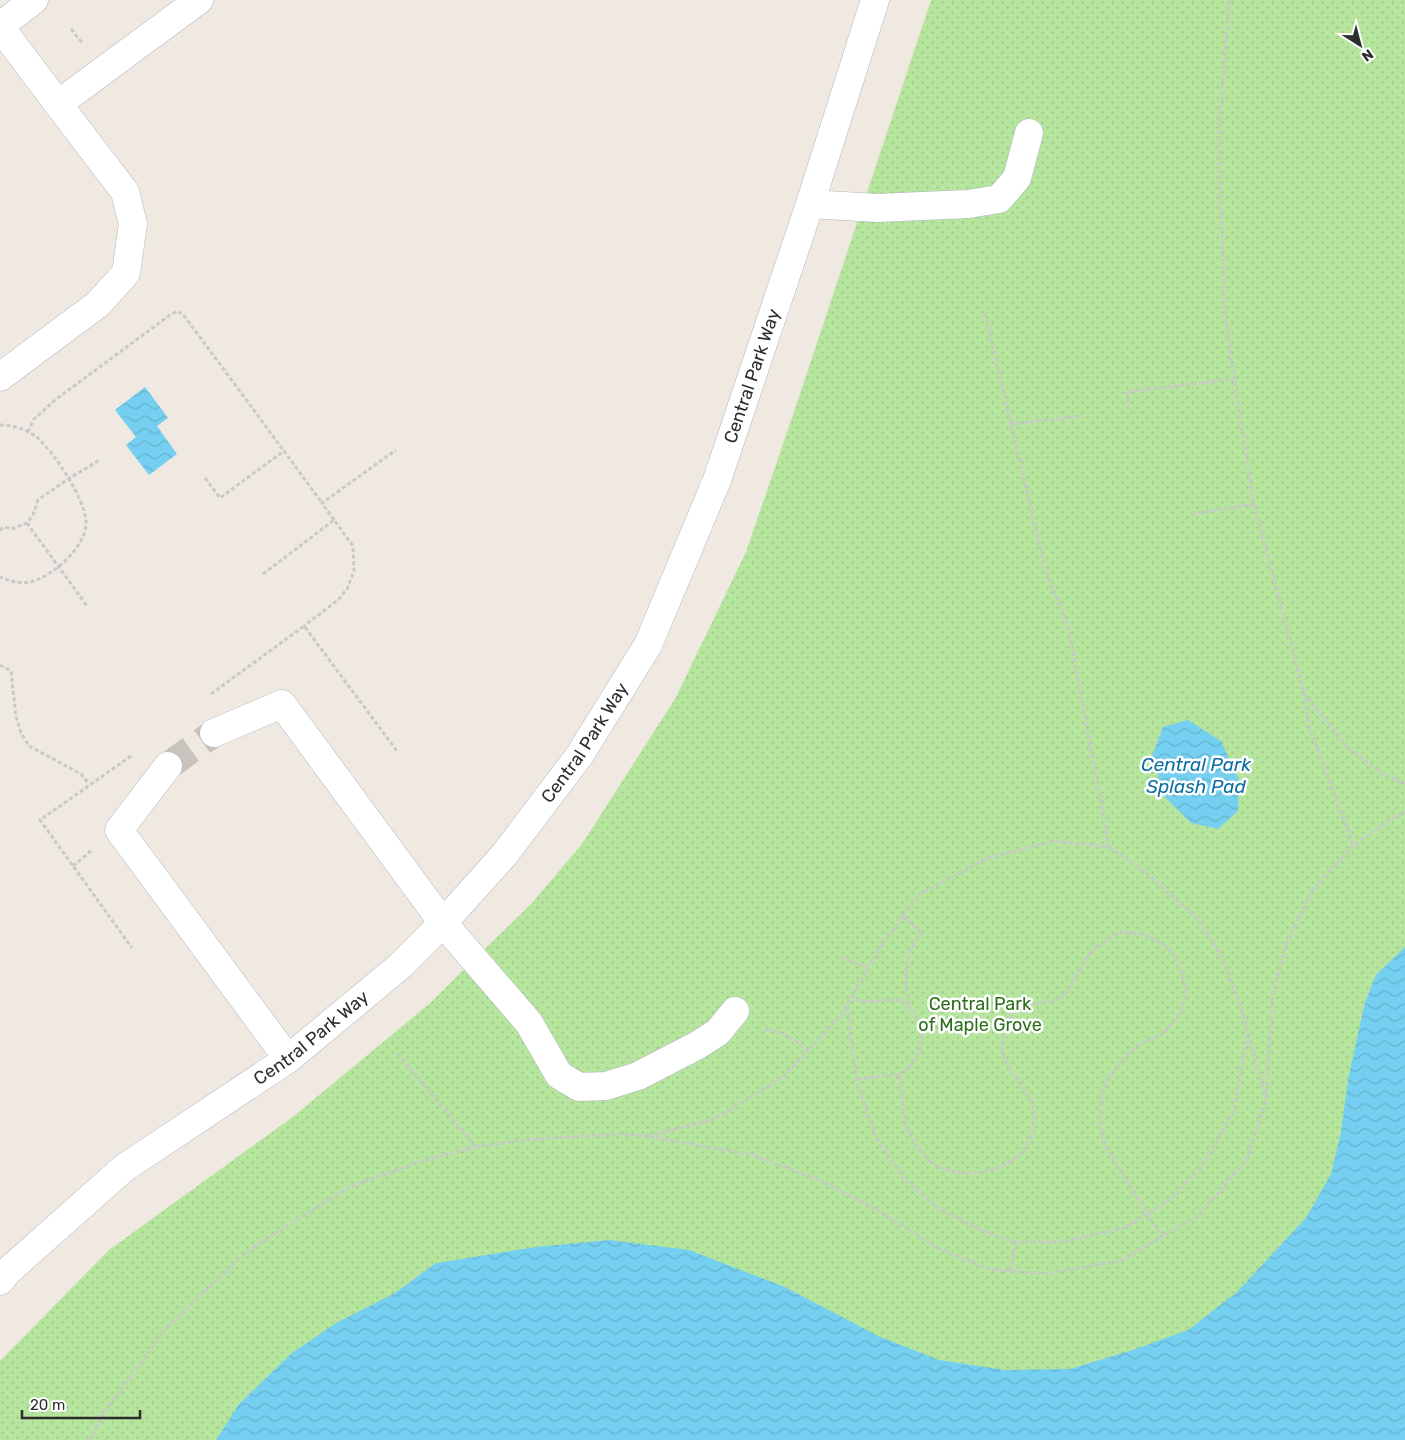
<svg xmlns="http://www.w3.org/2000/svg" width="1405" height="1440" font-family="Rubik,sans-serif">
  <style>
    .park { fill: url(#park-dots) }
    .water { fill: url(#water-waves) }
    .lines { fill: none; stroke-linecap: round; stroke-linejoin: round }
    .minor-tunnel { stroke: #c8c4bd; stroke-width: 28; stroke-dasharray: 28 14; stroke-linecap: butt }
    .minor-casing { stroke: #b4b7c1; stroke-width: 29 }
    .path { stroke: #c9c9c9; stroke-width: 3; stroke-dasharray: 4 2.5; stroke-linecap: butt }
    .minor { stroke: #fff; stroke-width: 28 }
    .labels { text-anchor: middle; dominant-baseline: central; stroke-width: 5; stroke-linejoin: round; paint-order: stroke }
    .street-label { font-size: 18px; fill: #2e2e2e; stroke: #fff }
    .park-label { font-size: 18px; fill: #2c6e1b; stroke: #fff }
    .water-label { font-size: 19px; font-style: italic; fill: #0d6fa3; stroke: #fff }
  </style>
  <defs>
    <pattern id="park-dots" width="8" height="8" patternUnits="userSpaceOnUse" patternTransform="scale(1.25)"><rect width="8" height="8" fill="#b6e59e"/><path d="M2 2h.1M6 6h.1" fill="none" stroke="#9dc588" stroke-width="1.8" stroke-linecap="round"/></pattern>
    <pattern id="water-waves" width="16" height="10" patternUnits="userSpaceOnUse" patternTransform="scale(1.25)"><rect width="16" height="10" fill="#75cff0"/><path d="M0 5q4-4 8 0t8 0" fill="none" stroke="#66b2ce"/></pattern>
  </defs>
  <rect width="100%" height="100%" fill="#efe9e1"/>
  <path class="park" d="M931,0h474v1440h-1405v-79l109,-111 185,-134 135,-112 103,-101 50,-59 93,-145 71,-147 51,-149z"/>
  <g class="water">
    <path d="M145,387l23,31 -11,8 20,28 -28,21 -23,-30 10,-8 -21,-27z"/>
    <path d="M1188,720l33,21 18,39 -1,31 -20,18 -27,-6 -27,-27 -12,-40 11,-29z"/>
    <path d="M1405,947v493h-1189l23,-36 53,-51 44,-30 59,-30 41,-30 100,-16 73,-7 80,10 96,37 93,49 61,24 66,10 65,-1 63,-19 55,-20 48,-37 70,-75 25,-44 10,-42 7,-52 17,-78 11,-27z"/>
  </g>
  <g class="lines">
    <path class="minor-tunnel" d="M168,766l46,-33"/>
    <g class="minor-casing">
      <g id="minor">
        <path d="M0,26l34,-26"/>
        <path d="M0,27l58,77 141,-104"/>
        <path d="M810,204l67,4 91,-4 31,-5 18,-21 12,-45"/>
        <path d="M0,377l98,-73 28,-31 7,-49 -8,-32 -67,-88"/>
        <path d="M214,733l68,-29 161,219 86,100 30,52 20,12 27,-1 32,-10 60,-31 20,-13 17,-21"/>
        <path d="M168,766l-49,64 169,229"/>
        <path id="s1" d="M0,1281l8,-10 116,-103 164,-109 112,-93 43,-43 61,-68 75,-99 69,-111 69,-165 93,-276 65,-204"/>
      </g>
    </g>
    <g class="path">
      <path d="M1229,0l-10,133 5,173 10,73 20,125 50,189 5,33 44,118"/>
      <path d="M71,29l12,15"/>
      <path d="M1129,409l-3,-17 108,-13"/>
      <path d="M1011,424l72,-8"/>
      <path d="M0,425c13,0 29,5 39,14 17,17 45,58 47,82 2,25 -34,56 -56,61 -11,2 -20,-1 -30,-5"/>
      <path d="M28,432l6,-13 21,-19 115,-85 8,-4 7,6 99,134"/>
      <path d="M205,478l15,20 64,-47 38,52"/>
      <path d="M1192,514l62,-10"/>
      <path d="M334,520l-12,-17 74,-53"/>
      <path d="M27,523l60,83"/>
      <path d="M0,530l4,-3 8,2 15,-6 6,-8 5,-15 30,-21 32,-19"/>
      <path d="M263,574l71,-54 19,26 1,25 -7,18 -9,11 -34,26"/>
      <path d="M0,665l11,6 5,46 5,16 8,13 52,28 8,10"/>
      <path d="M1304,693l44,55 34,25 23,11"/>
      <path d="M211,694l93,-68 93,125"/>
      <path d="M131,756l-91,64 92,128"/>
      <path d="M1109,847l37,26 52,46 24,38 18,47 25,92"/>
      <path d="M73,866l19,-16"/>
      <path d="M903,917l20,17c-21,15 -19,53 -13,74"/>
      <path d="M841,957l27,11"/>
      <path d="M852,996l10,6 37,-2c8,6 15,13 20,23 8,17 -3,43 -19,51"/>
      <path d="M847,1006l10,75 19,57 30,43 32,27 38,20 39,14h46l64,-14 45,-28 33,-34 31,-56 14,-78"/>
      <path d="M765,1029c21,4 27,8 43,22"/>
      <path d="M398,1054l78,93"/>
      <path d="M857,1079l43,-5c3,23 0,46 13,66 5,10 17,23 26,27 33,15 86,2 94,-37 1,-5 2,-14 2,-19 -2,-11 -19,-33 -25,-43 -2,-4 -6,-9 -7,-14 -3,-14 3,-27 8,-40l20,-10 22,-3 12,-6 27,-45 28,-18 23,2 20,10 12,12 7,17 4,19 -6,21 -17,21 -27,12 -19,20 -15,24 -3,31 6,25 57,91"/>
      <path d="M648,1136l67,-17 68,-42 57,-60 42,-73 38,-50 68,-36 66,-17 55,6 -41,-222 -22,-53 -61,-259"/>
      <path d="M1011,1271l4,-29"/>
      <path d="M90,1440l12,-24 64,-88 82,-77 101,-64 73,-26 54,-14 47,-7 98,-6 25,2 107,19 69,26 55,29 59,37 52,22 56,5 76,-13 79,-46 48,-56 19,-59 7,-106 13,-49 25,-53 43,-47 40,-28 11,-5"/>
    </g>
    <use href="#minor" class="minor"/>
  </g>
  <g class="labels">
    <g class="street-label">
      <text stroke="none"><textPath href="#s1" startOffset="1206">Central Park Way</textPath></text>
      <text stroke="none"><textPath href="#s1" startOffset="801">Central Park Way</textPath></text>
      <text stroke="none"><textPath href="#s1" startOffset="396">Central Park Way</textPath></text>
    </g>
    <g class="park-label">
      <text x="980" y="1004">Central Park<tspan x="980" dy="21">of Maple Grove</tspan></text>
    </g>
    <g class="water-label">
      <text x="1196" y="764">Central Park<tspan x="1196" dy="22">Splash Pad</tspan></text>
    </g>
  </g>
  <g transform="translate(1360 45) rotate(144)" stroke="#ffffff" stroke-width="4" paint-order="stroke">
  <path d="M0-4L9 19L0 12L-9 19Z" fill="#2e2e2e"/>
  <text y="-8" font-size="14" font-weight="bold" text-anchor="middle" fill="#2e2e2e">N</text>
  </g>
  <path d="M22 1410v8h118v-8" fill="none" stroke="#2e2e2e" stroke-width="2.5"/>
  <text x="30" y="1410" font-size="15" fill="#2e2e2e" stroke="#ffffff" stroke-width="4" paint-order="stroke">20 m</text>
</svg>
